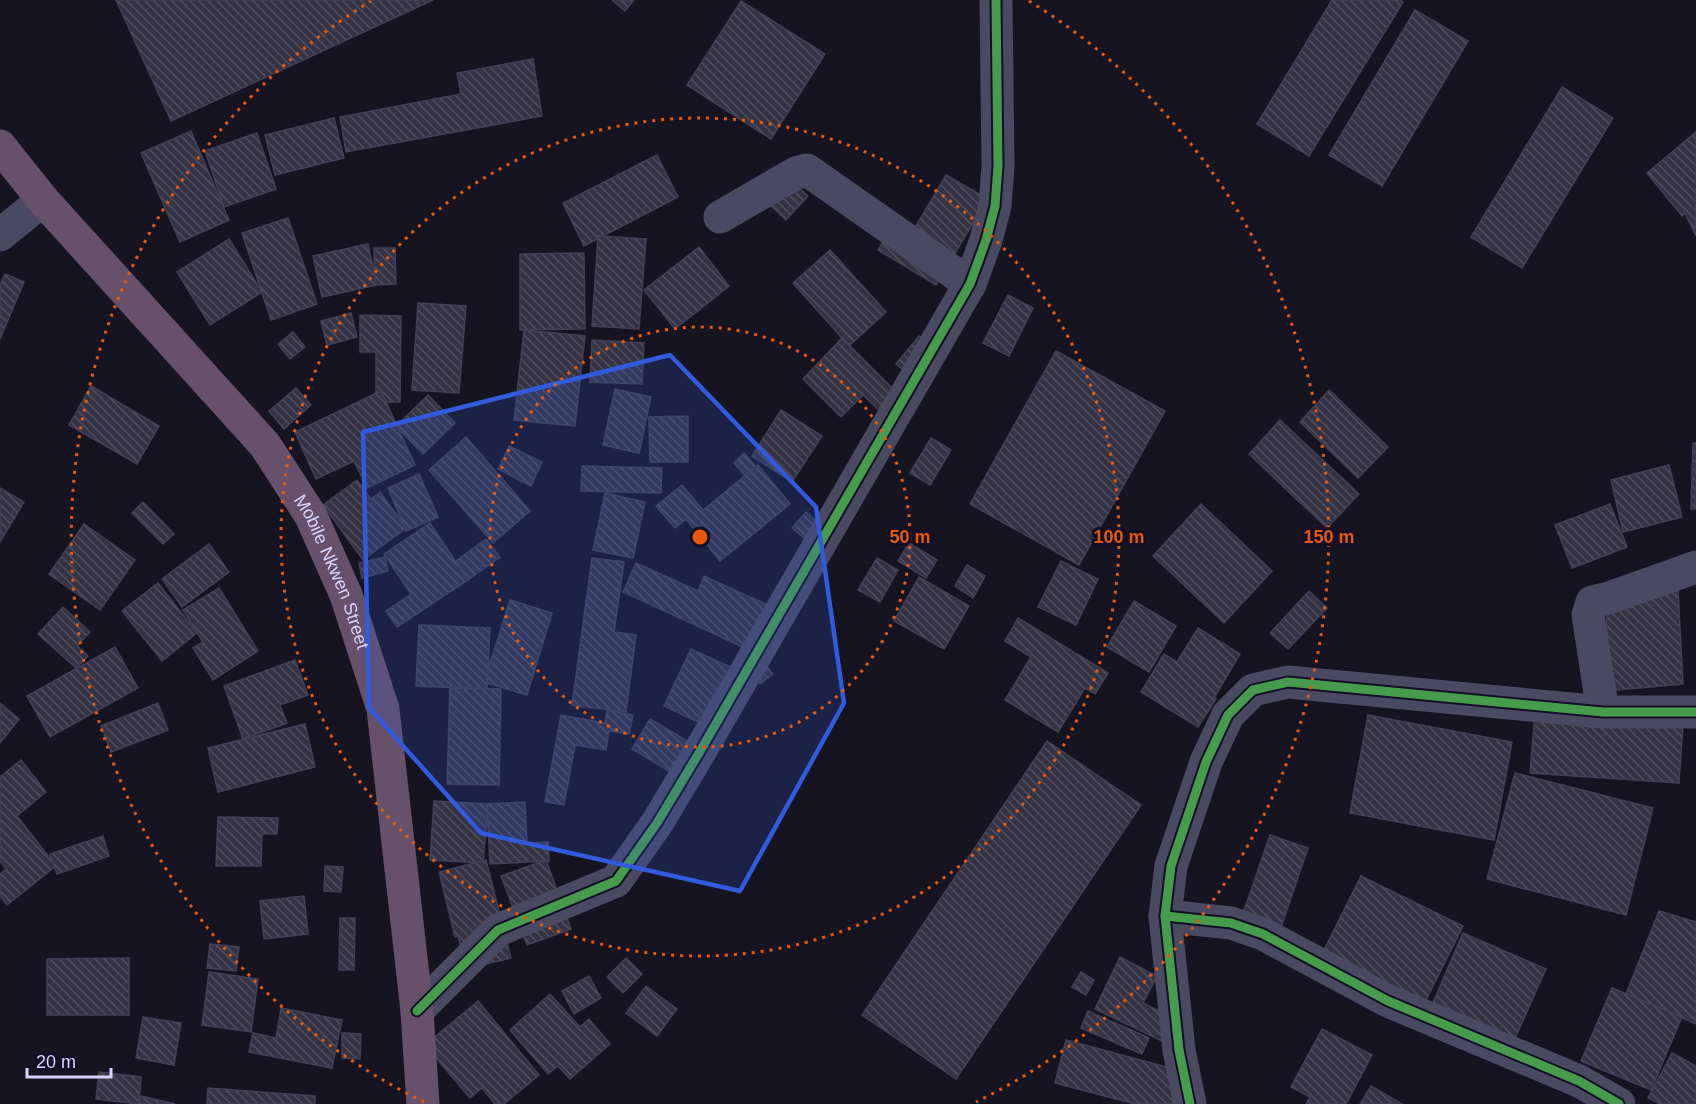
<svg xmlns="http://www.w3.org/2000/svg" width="1696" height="1104" font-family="Helvetica,sans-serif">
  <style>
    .building { fill: url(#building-back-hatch); stroke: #433f54; stroke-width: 1.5 }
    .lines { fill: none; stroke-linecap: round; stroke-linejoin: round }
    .minor { stroke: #4a4962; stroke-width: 33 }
    .highway { stroke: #67516a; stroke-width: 33 }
    .cycleway-casing { stroke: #130f26; stroke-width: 13 }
    .cycleway { stroke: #469c4c; stroke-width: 9 }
    .marked { fill: #305bdc; fill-opacity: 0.2; stroke: #305bdc; stroke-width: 4.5; stroke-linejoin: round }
    .ring { fill: none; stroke: #e8590c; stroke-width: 3; stroke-dasharray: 3 6 }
    .labels { text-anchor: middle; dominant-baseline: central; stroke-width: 6; stroke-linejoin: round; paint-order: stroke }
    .street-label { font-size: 18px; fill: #d9d4ff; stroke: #130f26 }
    .centre { fill: #e8590c; stroke: #130f26; stroke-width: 3 }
    .ring-label { font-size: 18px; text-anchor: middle; font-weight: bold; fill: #e8590c; stroke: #130f26; stroke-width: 6; stroke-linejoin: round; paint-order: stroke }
  </style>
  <defs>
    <pattern id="building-back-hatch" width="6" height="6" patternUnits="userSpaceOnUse" patternTransform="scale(1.5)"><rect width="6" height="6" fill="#343243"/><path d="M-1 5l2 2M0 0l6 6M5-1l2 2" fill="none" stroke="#514f5f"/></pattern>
  </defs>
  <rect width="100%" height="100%" fill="#161421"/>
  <g class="building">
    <path d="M116,0h317l-262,121z"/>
    <path d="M612,0h22l-9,11z"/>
    <path d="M1332,0h68l3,2 -94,154 -52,-32z"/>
    <path d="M741,1l84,53 -54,85 -84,-54z"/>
    <path d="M1415,10l53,31 -86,145 -53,-31z"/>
    <path d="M533,59l9,57 -196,36 -6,-35 121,-23 -4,-21z"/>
    <path d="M1562,87l51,31 -91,150 -51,-31z"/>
    <path d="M334,118l10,40 -69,17 -10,-40z"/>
    <path d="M191,131l38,89 -49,22 -39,-89z"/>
    <path d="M1696,132v73l-14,11 -35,-43z"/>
    <path d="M257,133l19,56 -52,18 -19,-56z"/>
    <path d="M657,155l21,42 -94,49 -21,-43z"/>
    <path d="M946,175l54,31 -14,24 -13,-7 -37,62 -58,-35 14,-23 17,11z"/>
    <path d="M791,181l17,15 -22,24 -17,-16z"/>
    <path d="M1696,205v31l-12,-25z"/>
    <path d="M288,218l29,86 -46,16 -29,-87z"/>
    <path d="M598,236l48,3 -7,90 -47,-3z"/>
    <path d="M229,239l33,53 -52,33 -33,-53z"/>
    <path d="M368,244l9,41 -55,12 -9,-41z"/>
    <path d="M699,247l30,39 -54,43 -31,-39z"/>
    <path d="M374,248h21l1,36 -21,1z"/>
    <path d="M830,250l56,62 -37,34 -56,-63z"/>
    <path d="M584,253l1,76 -65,1v-76z"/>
    <path d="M5,274l19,8 -24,57v-54z"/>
    <path d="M1008,295l25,13 -24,48 -26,-13z"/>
    <path d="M418,303l48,3 -7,87 -47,-3z"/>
    <path d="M351,313l6,24 -30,8 -6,-24z"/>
    <path d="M360,315l41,1 -1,86h-24v-50h-16z"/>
    <path d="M524,330l61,6 -10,90 -61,-6z"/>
    <path d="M293,332l12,15 -15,12 -12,-15z"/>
    <path d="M919,336l16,13 -23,28 -16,-13z"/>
    <path d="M842,338l60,60 -17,18 -22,-21 -22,22 -38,-38z"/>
    <path d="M592,340l52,3 -2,41 -52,-2z"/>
    <path d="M1056,351l109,60 -86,154 -109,-61z"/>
    <path d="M91,386l68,40 -22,38 -68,-39z"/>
    <path d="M296,388l15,17 -27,24 -15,-18z"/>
    <path d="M615,389l36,8 -12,56 -36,-8z"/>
    <path d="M1329,390l59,57 -30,31 -58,-56z"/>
    <path d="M381,391l34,74 -48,23 -13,-27 -38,18 -21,-47z"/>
    <path d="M428,395l27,28 -32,31 -27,-28z"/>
    <path d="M781,410l41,26 -30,46 -40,-26z"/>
    <path d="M688,416v46h-38l-1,-45z"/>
    <path d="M1280,420l79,74 -32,34 -78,-74z"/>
    <path d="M466,437l64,74 -37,32 -64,-73z"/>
    <path d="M931,438l20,12 -21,35 -20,-12z"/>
    <path d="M1693,443h3v66h-5z"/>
    <path d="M509,446l33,16 -11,24 -33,-17z"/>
    <path d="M744,453l12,14 -10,10 -12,-14z"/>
    <path d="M758,465l32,39 -70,57 -34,-42 -11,9 -19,-22 26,-21 21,25z"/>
    <path d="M1669,465l13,52 -59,15 -12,-52z"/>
    <path d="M582,466l80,2 -1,25 -80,-2z"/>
    <path d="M419,474l19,43 -32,14 -18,-43z"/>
    <path d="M357,480l14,19 9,-7 26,36 -43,32 -40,-55z"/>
    <path d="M0,488l24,14 -24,40z"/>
    <path d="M605,493l40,9 -12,56 -40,-8z"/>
    <path d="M143,502l31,32 -11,10 -31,-31z"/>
    <path d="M1201,504l71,67 -48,52 -71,-67z"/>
    <path d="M1610,504l17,43 -55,21 -17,-43z"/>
    <path d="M806,512l24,21 -14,15 -24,-20z"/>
    <path d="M430,523l38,57 -71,47 -11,-16 25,-17 -27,-40z"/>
    <path d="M84,524l51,36 -35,50 -51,-36z"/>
    <path d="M486,539l14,18 -31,22 -13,-18z"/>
    <path d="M909,543l28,17 -11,18 -28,-17z"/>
    <path d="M209,544l20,28 -47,35 -20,-28z"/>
    <path d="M385,557l3,14 -26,7 -3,-15z"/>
    <path d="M592,558l32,4 -10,70 22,3 -10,77 -54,-7z"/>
    <path d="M877,558l21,12 -18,32 -22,-12z"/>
    <path d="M1061,561l37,18 -22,46 -38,-18z"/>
    <path d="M636,563l62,28 6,-15 77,35 -21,44 -137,-63z"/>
    <path d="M967,565l18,11 -12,22 -18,-12z"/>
    <path d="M919,577l50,29 -25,43 -50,-28z"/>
    <path d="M158,583l39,50 -35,28 -40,-50z"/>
    <path d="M219,588l39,63 -45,29 -20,-32 10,-6 -20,-32z"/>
    <path d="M1678,590l5,94 -77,7 1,-80z"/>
    <path d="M1309,591l18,17 -39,41 -18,-16z"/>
    <path d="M510,600l42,13 -25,82 -43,-13z"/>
    <path d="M1134,601l42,25 -27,46 -42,-25z"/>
    <path d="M63,607l27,25 -13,14 11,10 -12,12 -38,-34z"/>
    <path d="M1018,618l90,55 -13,21 -10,-6 -27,44 -53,-32 26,-43 -26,-16z"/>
    <path d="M419,625l71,3 -3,61 -71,-3z"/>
    <path d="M1198,628l42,26 -26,44 2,1 -18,28 -57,-35 23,-38 13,8z"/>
    <path d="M115,647l23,41 -88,49 -23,-41z"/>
    <path d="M691,649l53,24 -27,58 -53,-25z"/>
    <path d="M759,656l14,18 -13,10 -14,-18z"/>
    <path d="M295,660l13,35 -28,10 7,18 -44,16 -19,-53z"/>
    <path d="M450,688l51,1 -2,96 -52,-1z"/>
    <path d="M0,703l19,16 -19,24z"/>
    <path d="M158,703l10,27 -57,22 -10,-26z"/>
    <path d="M607,710l26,5 -4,19 -20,-3 -3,19 -31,-5 -11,60 -19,-3 16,-87 44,8z"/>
    <path d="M1535,713l148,11 -4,59 -149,-10z"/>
    <path d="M1368,715l144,27 -18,98 -144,-27z"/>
    <path d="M650,719l52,31 -18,30 -52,-31z"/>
    <path d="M305,724l10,43 -97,25 -10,-44z"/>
    <path d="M1047,741l94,64 -185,274 -94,-64z"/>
    <path d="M21,760l25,32 -29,24 39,50 -49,39 -7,-9v-22l6,-5 -6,-8v-84z"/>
    <path d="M1515,773l138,35 -27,107 -139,-36z"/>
    <path d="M434,801l54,3 -5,59 -53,-3z"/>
    <path d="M525,802l2,41 21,-1 1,19 -59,3 -3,-60z"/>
    <path d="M218,817l60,1 -1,16h-15l-1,32h-45z"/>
    <path d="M1270,835l38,13 -34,100 -38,-14z"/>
    <path d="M103,836l6,20 -52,18 -7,-20z"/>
    <path d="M486,860l25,98 -45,11 -8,-33 -3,1 -16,-65z"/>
    <path d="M546,860l25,69 -44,16 -26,-69z"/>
    <path d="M325,866l18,1 -2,25 -17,-1z"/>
    <path d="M1361,876l102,50 -40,80 -102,-50z"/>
    <path d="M304,896l4,38 -44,5 -4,-38z"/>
    <path d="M1659,911l37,11v102l-70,-30z"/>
    <path d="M340,918h15l-1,52h-15z"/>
    <path d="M1463,933l83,36 -33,74 -82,-36z"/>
    <path d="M210,944l29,3 -3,24 -29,-3z"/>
    <path d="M1120,957l37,19 -14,27 30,15 -11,23 -67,-32z"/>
    <path d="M129,958v57h-82v-56z"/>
    <path d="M626,958l16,16 -19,19 -16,-16z"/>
    <path d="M209,972l49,7 -7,53 -49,-7z"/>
    <path d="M1081,972l13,8 -8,15 -14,-8z"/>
    <path d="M589,976l12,22 -27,16 -12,-23z"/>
    <path d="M646,986l31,23 -20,27 -31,-23z"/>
    <path d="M1612,988l70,29 -31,73 -70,-29z"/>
    <path d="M550,994l30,33 9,-8 21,25 -40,35 -12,-13 -10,8 -38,-44z"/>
    <path d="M478,1001l61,74 -35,29h-9l-13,-16 -12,10 -45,-53z"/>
    <path d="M281,1008l61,12 -10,48 -83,-16 4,-19 23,5z"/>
    <path d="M1088,1011l61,27 -7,16 -61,-26z"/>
    <path d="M143,1017l38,6 -7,42 -38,-7z"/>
    <path d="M1322,1029l50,26 -26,49h-40l4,-7 -19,-10z"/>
    <path d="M342,1033l19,1 -1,25 -18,-1z"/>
    <path d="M1066,1040l123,33 -9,31h-45l-80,-21z"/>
    <path d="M1672,1053l24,13v38h-36l-12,-6z"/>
    <path d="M99,1072l42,5 -2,27 -43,-5z"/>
    <path d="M1371,1086l31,18h-42z"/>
    <path d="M208,1088l107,8v8h-108z"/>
    <path d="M141,1096l34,8h-36z"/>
  </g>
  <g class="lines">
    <g class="minor">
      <path d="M720,217l76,-44 11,-3 163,114"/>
      <path d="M0,235l43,-35"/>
      <path d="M1603,712l-15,-97 4,-13 17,-4 87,-31"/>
      <path d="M1165,916l66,7 32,11 125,67 191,80 40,23"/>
      <path d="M417,1011l81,-81 118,-49 41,-58 42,-70 271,-469 16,-44 9,-34 3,-40 -2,-166"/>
      <path d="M1190,1104l-11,-54 -14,-134 6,-50 35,-104 22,-47 25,-25 35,-8 315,30h93"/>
    </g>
    <path class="highway" id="s1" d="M0,146l43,54 222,245 46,71 35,79 37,114 34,302 6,93"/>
    <g class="cycleway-casing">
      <g id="cycleway">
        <path d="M1165,916l66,7 32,11 125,67 191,80 40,23"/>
        <path d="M417,1011l81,-81 118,-49 41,-58 42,-70 271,-469 16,-44 9,-34 3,-40 -2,-166"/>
        <path d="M1190,1104l-11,-54 -14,-134 6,-50 35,-104 22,-47 25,-25 35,-8 315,30h93"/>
      </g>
    </g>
    <use href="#cycleway" class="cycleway"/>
  </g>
  <path class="marked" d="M670,355l146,152 28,196 -104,188 -259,-58 -112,-125 -6,-276z"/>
  <g class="ring">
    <circle cx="700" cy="537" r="210"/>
    <circle cx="700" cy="537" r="419"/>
    <path d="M424 1102A629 629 0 0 1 371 1M1029 1A629 629 0 0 1 976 1102"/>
  </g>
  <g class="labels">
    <g class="street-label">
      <text stroke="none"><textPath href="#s1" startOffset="544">Mobile Nkwen Street</textPath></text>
    </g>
  </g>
  <circle cx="700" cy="537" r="9" class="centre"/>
  <g class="ring-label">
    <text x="910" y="543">50 m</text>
    <text x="1119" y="543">100 m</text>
    <text x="1329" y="543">150 m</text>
  </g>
  <path d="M27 1068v9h84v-9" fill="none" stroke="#d9d4ff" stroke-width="3"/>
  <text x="36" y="1068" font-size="18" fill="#d9d4ff" stroke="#130f26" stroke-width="4.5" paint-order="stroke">20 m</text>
</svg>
